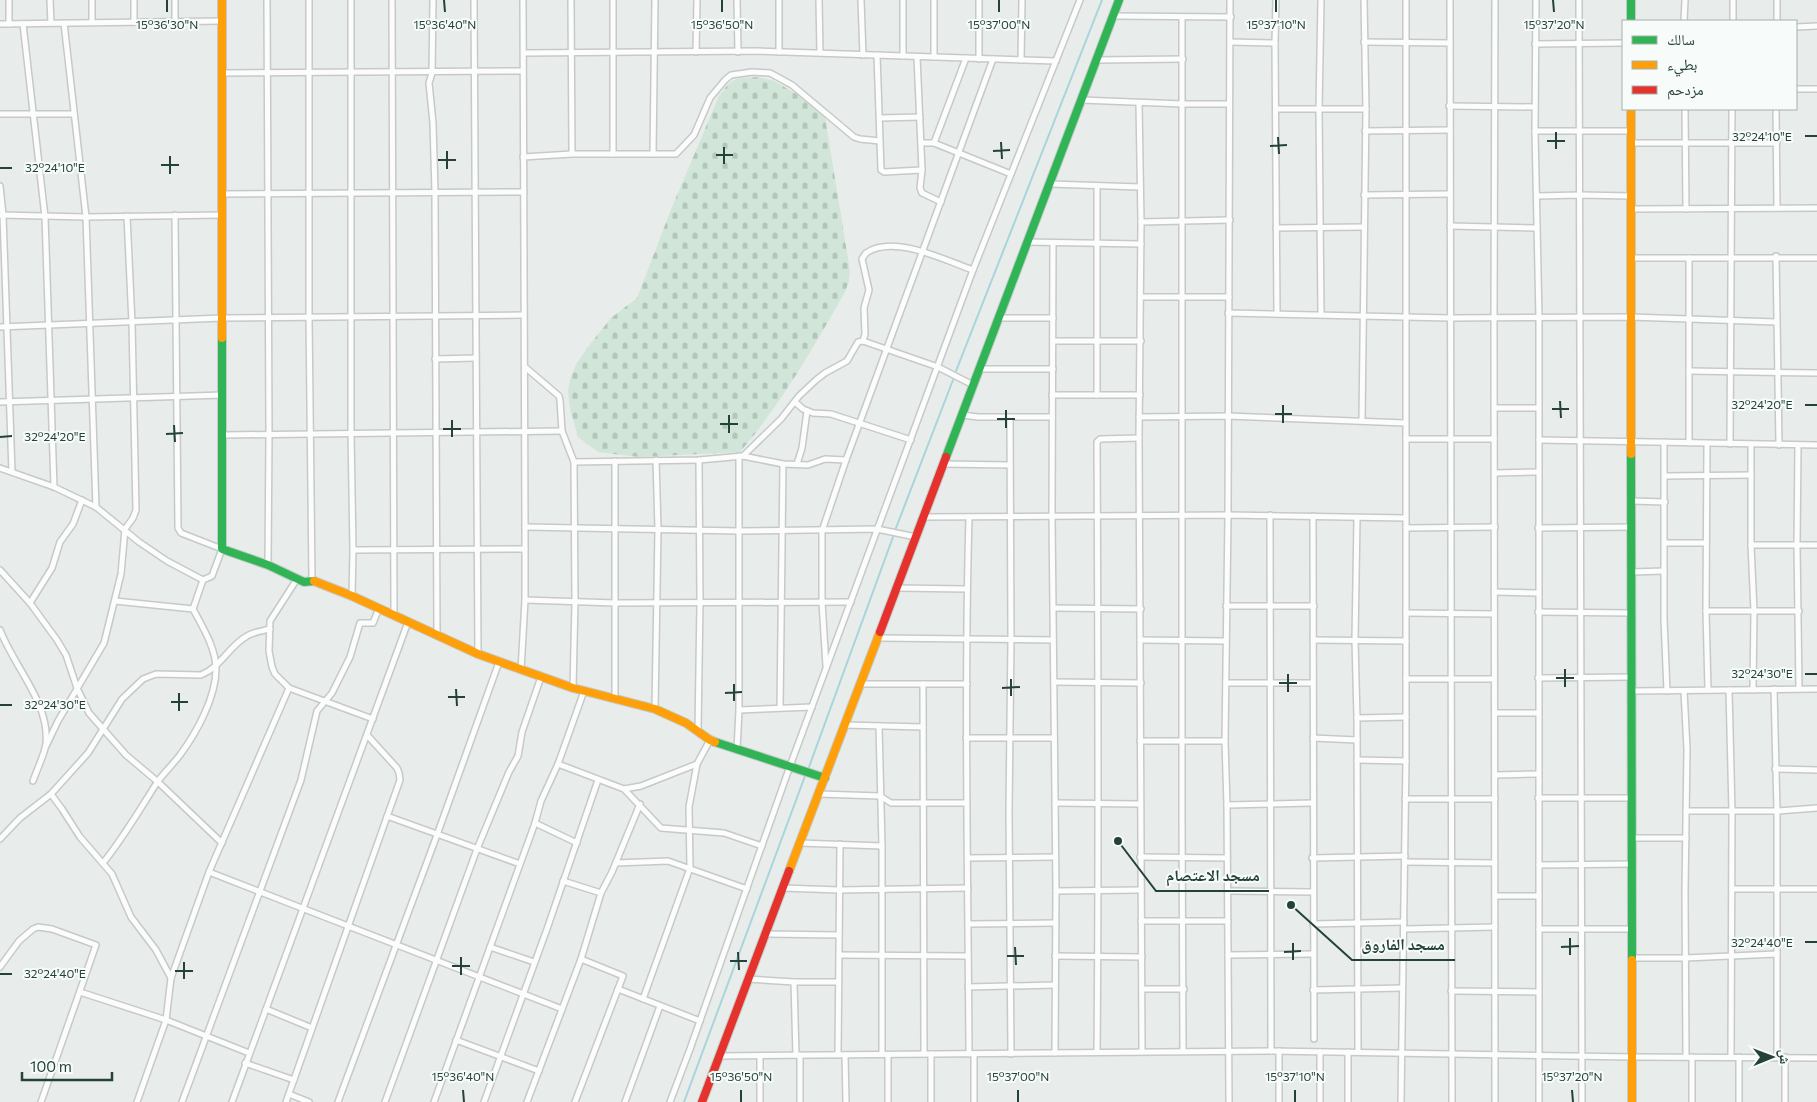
<svg xmlns="http://www.w3.org/2000/svg" width="1817" height="1102" font-family="Commissioner,'Noto Naskh Arabic',sans-serif">
  <style>
    .cemetery { fill: url(#cemetery-stones) }
    .lines { fill: none; stroke-linecap: round; stroke-linejoin: round }
    .stream { stroke: #a9d4db; stroke-width: 2 }
    .street-casing { stroke: #c5cac8; stroke-width: 8 }
    .fast-casing { stroke: #c3cbc8; stroke-width: 10 }
    .slow-casing { stroke: #c3cbc8; stroke-width: 10 }
    .jam-casing { stroke: #c3cbc8; stroke-width: 10 }
    .street { stroke: #fcfcfc; stroke-width: 5 }
    .fast { stroke: #30b455; stroke-width: 8 }
    .slow { stroke: #ff9f0a; stroke-width: 8 }
    .jam { stroke: #e5322d; stroke-width: 8 }
    .ticks { fill: none; stroke: #24423a; stroke-width: 2 }
    .ticks-label { font-size: 12px; text-anchor: middle; fill: #24423a; stroke: #f7fbf9; stroke-width: 4; stroke-linejoin: round; paint-order: stroke }
    .leader { fill: none; stroke: #24423a; stroke-width: 2 }
    .callout-dot { fill: #24423a; stroke: #f7fbf9; stroke-width: 2 }
    .callout-label { font-size: 16px; text-anchor: middle; font-weight: bold; fill: #24423a; stroke: #f7fbf9; stroke-width: 4; stroke-linejoin: round; paint-order: stroke }
  </style>
  <defs>
    <pattern id="cemetery-stones" width="16" height="16" patternUnits="userSpaceOnUse" patternTransform="scale(1.25)"><rect width="16" height="16" fill="#d1e6d8"/><path d="M2 7V4a2 2 0 0 1 4 0v3zM10 15v-3a2 2 0 0 1 4 0v3z" fill="#b3c6ba"/></pattern>
  </defs>
  <rect width="100%" height="100%" fill="#e8edeb"/>
  <path class="cemetery" d="M758,77l16,4 26,15 25,21 25,154 -1,10 -4,11c-32,56 -63,111 -105,160l-101,5 -41,-5 -20,-15 -8,-28 -2,-18 2,-11 6,-16 12,-17 23,-29 26,-20 35,-91 47,-111c14,-19 15,-18 39,-19z"/>
  <g class="lines">
    <g class="stream">
      <path d="M956,371l146,-371"/>
      <path d="M896,528l57,-148"/>
      <path d="M809,767l84,-230"/>
      <path d="M684,1102l121,-326"/>
    </g>
    <g class="street-casing">
      <g id="street">
        <path d="M9,0v24"/>
        <path d="M50,0l1,23"/>
        <path d="M92,0v22"/>
        <path d="M134,0v22"/>
        <path d="M175,0v21"/>
        <path d="M267,0l2,434 -1,131"/>
        <path d="M309,0v317l3,263"/>
        <path d="M351,0v432l2,118 -1,46"/>
        <path d="M392,0l2,615"/>
        <path d="M433,0l-1,73 -3,10 4,40 2,69 2,443"/>
        <path d="M474,0l4,654"/>
        <path d="M571,0l1,154"/>
        <path d="M613,0v154"/>
        <path d="M737,0l1,52"/>
        <path d="M779,0v52"/>
        <path d="M819,0l1,53"/>
        <path d="M861,0l2,55"/>
        <path d="M903,0v56"/>
        <path d="M979,0v59"/>
        <path d="M1276,0l-1,43 2,271"/>
        <path d="M1450,0l2,1102"/>
        <path d="M1495,0l-1,318 1,784"/>
        <path d="M1536,0l-1,131 4,187v784"/>
        <path d="M1579,0l3,1102"/>
        <path d="M1733,0v21"/>
        <path d="M1777,0v21"/>
        <path d="M1113,16l118,1"/>
        <path d="M1182,17v798l1,236"/>
        <path d="M1684,21l1,-21"/>
        <path d="M64,23l22,194 10,290"/>
        <path d="M0,24l222,-3"/>
        <path d="M23,24l22,193 9,270"/>
        <path d="M1796,27l21,-1"/>
        <path d="M1230,42l45,1"/>
        <path d="M1364,42l86,1"/>
        <path d="M1535,44l88,-1"/>
        <path d="M696,52l1,-52"/>
        <path d="M524,53l233,-2 299,10"/>
        <path d="M877,55l4,115 3,2 38,-2"/>
        <path d="M917,57l5,113 -2,18 2,5 19,9"/>
        <path d="M934,57v-57"/>
        <path d="M1021,60l1,-60"/>
        <path d="M1097,60l86,-1"/>
        <path d="M223,73l300,-2"/>
        <path d="M1796,89h21"/>
        <path d="M1081,100l102,4h46"/>
        <path d="M1139,103l2,119 -2,216 3,613"/>
        <path d="M1449,106l86,1"/>
        <path d="M1276,109h90"/>
        <path d="M1685,109l1,100"/>
        <path d="M1776,109l1,99"/>
        <path d="M0,114h74"/>
        <path d="M880,118l40,-1"/>
        <path d="M1365,131l85,-1"/>
        <path d="M1535,131h96"/>
        <path d="M921,143h13l77,31"/>
        <path d="M934,143l32,-85"/>
        <path d="M1631,143h146"/>
        <path d="M653,154l2,-154"/>
        <path d="M523,157l49,-3h104l18,-19 16,-37 15,-18 6,-5 21,-3 18,1 22,12 62,52 6,2 20,2"/>
        <path d="M1050,184l90,3"/>
        <path d="M0,186l3,29 9,257"/>
        <path d="M223,194l301,-2"/>
        <path d="M1364,195l86,-1"/>
        <path d="M1537,196l43,-1 51,1"/>
        <path d="M1631,209l186,-1"/>
        <path d="M0,215l86,2 137,-2"/>
        <path d="M1141,222l89,-2"/>
        <path d="M1450,226l87,2"/>
        <path d="M1276,228l88,-1"/>
        <path d="M1027,242l114,2"/>
        <path d="M1053,243l-1,274 4,374 -1,162"/>
        <path d="M1776,256l3,189"/>
        <path d="M1631,258h186"/>
        <path d="M1689,258v185"/>
        <path d="M1141,297h88"/>
        <path d="M1228,313l222,5 181,-1 145,5"/>
        <path d="M1321,315l-2,-206 2,-109"/>
        <path d="M998,318h55"/>
        <path d="M0,327l222,-9 301,-3"/>
        <path d="M863,341l75,26 35,18"/>
        <path d="M1053,341h88"/>
        <path d="M435,359l41,-1"/>
        <path d="M525,367l34,29 1,4 2,31 12,31 1,140 -2,86"/>
        <path d="M979,369h74"/>
        <path d="M1689,371l128,2"/>
        <path d="M1052,395h88"/>
        <path d="M1097,395v-209"/>
        <path d="M0,402l223,-7"/>
        <path d="M795,402l8,7 10,4 18,1 80,26"/>
        <path d="M1494,408h44"/>
        <path d="M962,415l16,2h74"/>
        <path d="M1010,417l1,222 -2,173 2,242"/>
        <path d="M1139,417l89,-1 177,7"/>
        <path d="M1362,421l4,-312 -2,-109"/>
        <path d="M223,435l339,-4"/>
        <path d="M1406,439h88"/>
        <path d="M1539,440l278,5"/>
        <path d="M1664,442v177l3,72"/>
        <path d="M1707,444l-1,167 2,79"/>
        <path d="M1730,444l2,-335"/>
        <path d="M1751,445v100l3,66 -1,79"/>
        <path d="M1798,445l-1,100 2,144"/>
        <path d="M743,456l38,-37 18,-23 17,-16 9,-7 22,-12 11,-19 5,-1 2,-7 -1,-26 5,-18 -7,-31 4,-6c28,-19 78,7 107,17"/>
        <path d="M574,462l125,-2 44,-4 40,8 25,1 17,-6 21,1"/>
        <path d="M797,464l5,-16 5,-37"/>
        <path d="M943,464l67,1"/>
        <path d="M0,468l54,19 42,20 43,35 28,19 36,19 9,-4 10,-27 -41,-16 -3,-5 -3,-313"/>
        <path d="M1495,473l43,-1"/>
        <path d="M1665,476l86,-1"/>
        <path d="M1632,501l33,1"/>
        <path d="M1270,515l1,536"/>
        <path d="M1313,516l1,523"/>
        <path d="M923,517l305,-2 178,3"/>
        <path d="M1357,518l-2,122 2,78 1,334"/>
        <path d="M525,527l214,4 138,-2 39,8"/>
        <path d="M1406,528l89,-1"/>
        <path d="M1538,528l94,-1"/>
        <path d="M1665,543h41"/>
        <path d="M1751,545h66"/>
        <path d="M353,550l172,-1"/>
        <path d="M0,570l30,33 27,37 9,15 11,33 12,25 37,42 32,27 64,61"/>
        <path d="M1632,572l32,-1"/>
        <path d="M297,579l-27,42 -1,30 3,16 3,7 14,14 84,31"/>
        <path d="M896,588l71,1"/>
        <path d="M1494,592l44,1"/>
        <path d="M525,600l90,3 236,-1"/>
        <path d="M115,601l78,8"/>
        <path d="M30,603l22,-35 8,-26 13,-18 9,-24"/>
        <path d="M1226,606h88"/>
        <path d="M1053,608l88,1"/>
        <path d="M1706,611h93"/>
        <path d="M1538,612l94,1"/>
        <path d="M1406,613l88,1"/>
        <path d="M0,630c14,37 50,73 46,114 -2,12 -9,25 -13,37"/>
        <path d="M878,638l175,2"/>
        <path d="M1140,640l85,1"/>
        <path d="M1313,640l93,1"/>
        <path d="M826,666l-4,-64v-71l24,-71 147,-401"/>
        <path d="M521,670l4,-70v-73l-2,-527"/>
        <path d="M1538,678l94,-1"/>
        <path d="M1406,679h88"/>
        <path d="M1054,682l87,1"/>
        <path d="M1226,683h87"/>
        <path d="M860,684h107"/>
        <path d="M923,684l1,370"/>
        <path d="M1774,689l3,122v246"/>
        <path d="M1729,690l3,121 -1,246"/>
        <path d="M1632,691l185,-2"/>
        <path d="M1684,691l3,58 -2,143 1,165"/>
        <path d="M615,698v-237"/>
        <path d="M780,708l3,-244"/>
        <path d="M655,709l3,-180 -2,-69"/>
        <path d="M739,710l73,-3"/>
        <path d="M1495,713h43"/>
        <path d="M1357,718l49,-1"/>
        <path d="M845,725l78,2"/>
        <path d="M879,726l3,120v208"/>
        <path d="M698,731l2,-129 -1,-142"/>
        <path d="M966,738h88"/>
        <path d="M1313,738l44,2"/>
        <path d="M1140,741h85"/>
        <path d="M46,746l12,-25 46,-78 17,-69 4,-45 8,-11 3,-8 -4,-187 -5,-107"/>
        <path d="M737,750l2,-40v-254"/>
        <path d="M1357,760l49,1"/>
        <path d="M558,764l66,25 17,-3 56,-22 13,-24"/>
        <path d="M1775,769l42,1"/>
        <path d="M1495,775l43,-1"/>
        <path d="M624,789l37,39 63,5 38,13"/>
        <path d="M51,794l11,15 18,28 32,37 19,43 25,33 15,28"/>
        <path d="M819,794l61,2 11,7h74"/>
        <path d="M1538,798h94"/>
        <path d="M1405,799h90"/>
        <path d="M1055,803l85,1"/>
        <path d="M1227,805l85,-2"/>
        <path d="M1686,811h91l40,-3"/>
        <path d="M387,816l133,48"/>
        <path d="M535,823l42,20"/>
        <path d="M1632,838h54"/>
        <path d="M0,839l20,-21 31,-24 37,-41 34,-54 21,-20 13,-5 45,1c20,-8 28,-29 46,-39 6,-4 15,-5 23,-7"/>
        <path d="M800,843l82,3"/>
        <path d="M1140,857l87,1"/>
        <path d="M968,858l87,-1"/>
        <path d="M1312,858l93,-2"/>
        <path d="M1405,862l90,1"/>
        <path d="M103,863c21,-26 37,-54 55,-82 7,-9 15,-17 22,-26 17,-23 36,-58 36,-86 0,-21 -14,-43 -23,-60l10,-29"/>
        <path d="M616,863l52,-2 79,28"/>
        <path d="M1539,865l93,-1"/>
        <path d="M209,872l353,137"/>
        <path d="M563,881l38,12"/>
        <path d="M783,888l56,2 129,-2"/>
        <path d="M1732,889h85"/>
        <path d="M1056,891l85,-1"/>
        <path d="M1228,891l85,1"/>
        <path d="M1495,896h44"/>
        <path d="M1141,921h87"/>
        <path d="M968,924l88,-1"/>
        <path d="M1313,924l91,-2"/>
        <path d="M1404,929l91,-2"/>
        <path d="M1539,929h92"/>
        <path d="M766,934l73,1"/>
        <path d="M490,947l44,15"/>
        <path d="M839,955l129,1"/>
        <path d="M1228,955l85,-1"/>
        <path d="M1055,956l87,1"/>
        <path d="M1632,958h53l92,-4"/>
        <path d="M0,967l19,-26 14,-12 5,-2 14,2 44,16 -55,157"/>
        <path d="M748,979l46,3h44"/>
        <path d="M794,982l2,73"/>
        <path d="M968,987l87,-2"/>
        <path d="M618,989l82,32"/>
        <path d="M1142,989h42"/>
        <path d="M1313,990l89,-2"/>
        <path d="M1451,991l88,1"/>
        <path d="M80,992l86,28 83,33"/>
        <path d="M643,999l47,-131 -1,-61 8,-43"/>
        <path d="M266,1009l46,19"/>
        <path d="M456,1040l83,31"/>
        <path d="M1097,1052c2,-203 1,-407 0,-610l3,-3 39,-1"/>
        <path d="M1320,1052v50"/>
        <path d="M969,1054c-1,-179 -5,-358 0,-537"/>
        <path d="M800,1055v47"/>
        <path d="M838,1055l2,-211"/>
        <path d="M845,1055l1,47"/>
        <path d="M719,1056l552,-5 361,6 185,1"/>
        <path d="M760,1056v46"/>
        <path d="M1692,1057v45"/>
        <path d="M245,1063l49,17"/>
        <path d="M289,1094l20,8"/>
        <path d="M137,1102l29,-82 5,-42 38,-106 80,-184"/>
        <path d="M182,1102l119,-322 16,-69 15,-18 18,-36 10,-34h13l6,-15"/>
        <path d="M232,1102l176,-480"/>
        <path d="M286,1102l114,-322 -1,-7 -2,-5 -30,-33"/>
        <path d="M338,1102l99,-267 62,-173"/>
        <path d="M385,1102l92,-253 32,-77 9,-16 4,-24 19,-55"/>
        <path d="M434,1102l101,-279 6,-22 17,-37 26,-73"/>
        <path d="M484,1102l63,-173 51,-149"/>
        <path d="M527,1102l54,-143 20,-66 11,-21 28,-68"/>
        <path d="M575,1102l48,-126 -42,-17"/>
        <path d="M625,1102l35,-96"/>
        <path d="M670,1102l20,-53 100,-283 183,-496 107,-270"/>
        <path d="M888,1102v-47"/>
        <path d="M931,1102v-48"/>
        <path d="M974,1102v-48"/>
        <path d="M1229,1102l-2,-297 -2,-64 3,-226 2,-515"/>
        <path d="M1279,1102v-51"/>
        <path d="M1348,1102v-50"/>
        <path d="M1401,1102l5,-341v-761"/>
        <path d="M1739,1102v-45"/>
        <path d="M1785,1102v-45"/>
      </g>
    </g>
    <g class="fast-casing">
      <g id="fast">
        <path d="M1631,0v21"/>
        <path d="M222,338v211l46,16 36,17 10,-1"/>
        <path d="M1631,454l1,506"/>
        <path d="M946,457l173,-457"/>
        <path d="M715,742l110,36"/>
      </g>
    </g>
    <g class="slow-casing">
      <g id="slow">
        <path d="M222,0v338"/>
        <path d="M1631,109v345"/>
        <path d="M314,581l38,15 126,58 95,34 82,21 31,14 24,17 5,2"/>
        <path d="M789,871l91,-239"/>
        <path d="M1632,960v142"/>
      </g>
    </g>
    <g class="jam-casing">
      <g id="jam">
        <path d="M880,632l66,-175"/>
        <path d="M702,1102l87,-231"/>
      </g>
    </g>
    <use href="#street" class="street"/>
    <use href="#fast" class="fast"/>
    <use href="#slow" class="slow"/>
    <use href="#jam" class="jam"/>
  </g>
  <path class="ticks" d="M167,0v12M444,0l1,12M722,0v12M999,0v12M1276,0v12M1553,0l1,12M1556,132v17M1805,136h12M1278,137l1,17M1547,141h18M1001,142l1,17M1270,146l17,-1M724,147v17M447,151v18M993,151l17,-1M716,155h17M170,156v18M438,160h18M161,165h18M0,168h12M1560,401l1,17M1283,405v18M1805,405h12M1552,409h17M1006,410v18M1275,414h17M729,415v18M997,419h18M452,420v17M720,424h18M174,425l1,17M443,429h18M166,434l17,-1M0,437l12,-1M1565,669v18M1288,674v18M1805,674h12M1556,678h18M1011,679v17M1279,683h18M734,684v17M1002,688l18,-1M456,689l1,17M179,693v18M725,693l17,-1M448,697h17M171,702h17M0,705h12M1570,938v17M1805,942h12M1293,943v17M1015,947l1,18M1561,947l18,-1M738,952l1,18M1284,952l17,-1M1007,956h17M461,957v18M730,961h17M184,962v17M452,966h18M175,971h18M0,974h12M463,1090l1,12M741,1090v12M1018,1090v12M1295,1090v12M1572,1090l1,12"/>
  <g class="ticks-label">
    <text x="167" y="29">15°36'30"N</text>
    <text x="445" y="29">15°36'40"N</text>
    <text x="722" y="29">15°36'50"N</text>
    <text x="999" y="29">15°37'00"N</text>
    <text x="1276" y="29">15°37'10"N</text>
    <text x="1554" y="29">15°37'20"N</text>
    <text x="1762" y="141">32°24'10"E</text>
    <text x="55" y="172">32°24'10"E</text>
    <text x="1762" y="409">32°24'20"E</text>
    <text x="55" y="441">32°24'20"E</text>
    <text x="1762" y="678">32°24'30"E</text>
    <text x="55" y="709">32°24'30"E</text>
    <text x="1762" y="947">32°24'40"E</text>
    <text x="55" y="978">32°24'40"E</text>
    <text x="463" y="1081">15°36'40"N</text>
    <text x="741" y="1081">15°36'50"N</text>
    <text x="1018" y="1081">15°37'00"N</text>
    <text x="1295" y="1081">15°37'10"N</text>
    <text x="1572" y="1081">15°37'20"N</text>
  </g>
  <path class="leader" d="M1118 841L1156 891H1269M1291 905L1352 960H1455"/>
  <g class="callout-dot">
    <circle cx="1118" cy="841" r="5"/>
    <circle cx="1291" cy="905" r="5"/>
  </g>
  <g class="callout-label">
    <text x="1213" y="881">مسجد الاعتصام</text>
    <text x="1403" y="950">مسجد الفاروق</text>
  </g>
  <rect x="1622" y="20" width="175" height="90" fill="#f7fbf9" stroke="#a3b1ad"/>
  <rect x="1632" y="36" width="25" height="8" fill="#30b455" stroke="#a3b1ad"/>
  <text x="1667" y="45" font-size="15" fill="#24423a">سالك</text>
  <rect x="1632" y="61" width="25" height="8" fill="#ff9f0a" stroke="#a3b1ad"/>
  <text x="1667" y="70" font-size="15" fill="#24423a">بطيء</text>
  <rect x="1632" y="86" width="25" height="8" fill="#e5322d" stroke="#a3b1ad"/>
  <text x="1667" y="95" font-size="15" fill="#24423a">مزدحم</text>
  <g transform="translate(1772 1057) rotate(89)" stroke="#f7fbf9" stroke-width="4" paint-order="stroke">
  <path d="M0-4L9 19L0 12L-9 19Z" fill="#24423a"/>
  <text y="-8" font-size="14" font-weight="bold" text-anchor="middle" fill="#24423a">ش</text>
  </g>
  <path d="M22 1072v8h90v-8" fill="none" stroke="#24423a" stroke-width="2.5"/>
  <text x="30" y="1072" font-size="15" fill="#24423a" stroke="#f7fbf9" stroke-width="4" paint-order="stroke">100 m</text>
</svg>
